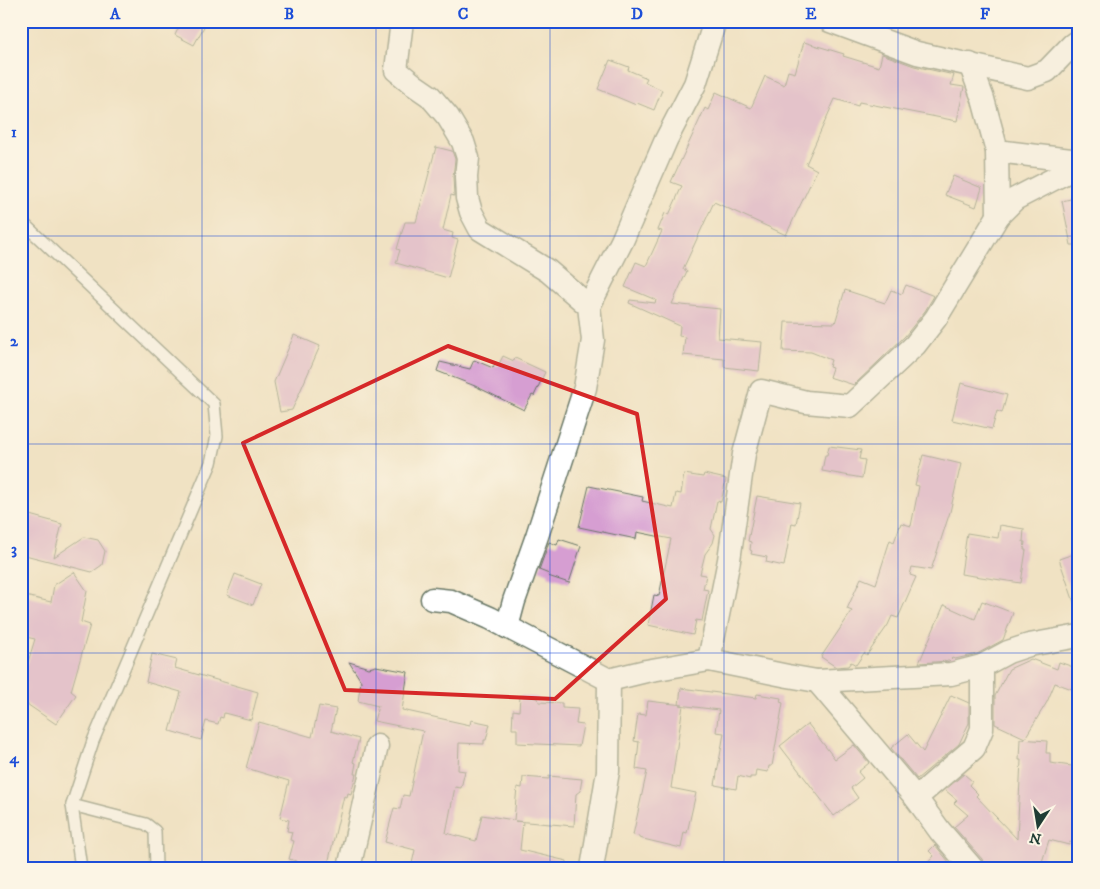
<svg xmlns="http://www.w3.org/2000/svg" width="1100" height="889" font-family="'IM FELL DW Pica',serif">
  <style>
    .building { fill: #d69ed2 }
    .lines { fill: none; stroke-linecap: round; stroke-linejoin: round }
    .service-casing { stroke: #687766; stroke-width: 14 }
    .minor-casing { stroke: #687766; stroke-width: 25 }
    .service { stroke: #fff; stroke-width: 11 }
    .minor { stroke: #fff; stroke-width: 22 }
    .marked { fill: none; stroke: #d62828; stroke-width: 4; stroke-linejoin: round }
    .grid { fill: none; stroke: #1d4ed8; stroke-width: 1; stroke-opacity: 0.55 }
    .neatline { fill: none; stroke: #1d4ed8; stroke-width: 2 }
    .grid-label { font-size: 16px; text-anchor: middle; font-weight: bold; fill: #1d4ed8 }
  </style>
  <rect width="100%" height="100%" fill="#fcf5e5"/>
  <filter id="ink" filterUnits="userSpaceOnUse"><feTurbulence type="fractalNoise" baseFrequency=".02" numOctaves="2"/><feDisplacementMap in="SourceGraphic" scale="10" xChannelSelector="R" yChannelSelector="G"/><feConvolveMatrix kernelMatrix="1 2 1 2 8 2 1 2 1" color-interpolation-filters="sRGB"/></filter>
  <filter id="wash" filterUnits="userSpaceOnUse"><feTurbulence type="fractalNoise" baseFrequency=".0096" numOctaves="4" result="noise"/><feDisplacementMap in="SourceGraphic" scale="20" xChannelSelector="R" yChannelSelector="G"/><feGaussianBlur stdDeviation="1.12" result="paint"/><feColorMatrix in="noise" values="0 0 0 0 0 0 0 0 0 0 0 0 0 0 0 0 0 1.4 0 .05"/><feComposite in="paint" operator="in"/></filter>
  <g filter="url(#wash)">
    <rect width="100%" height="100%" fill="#f0e2c3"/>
    <g id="blocks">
      <g class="building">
        <path d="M182,21h25l-13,24 -19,-10z"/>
        <path d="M804,42l40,12 -1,2 36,11 3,-13 32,12 40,9 -3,10 13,2 -7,34 -98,-19 -1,4 -23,-7 -29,65 11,6 -31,65 -72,-33 -31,67 4,2 -15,33 48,5 -2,29 44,4 -3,29 -35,-4v-8l-41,-4 2,-18 -6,-1 1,-10 -51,-23 1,-3 25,3 1,-3 -31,-13 11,-25 10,4 16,-35 -4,-1 7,-17 4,2 13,-29 -11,-4 34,-74 3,2 8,-18 35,16 14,-32 19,9 4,-14 7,2z"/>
        <path d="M610,60l19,7 -1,3 19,8 -2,4 17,8 -8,20 -17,-7 -1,2 -38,-16z"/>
        <path d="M436,147l16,4 3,8 -2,18 1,19 -3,-1 -8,35 10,3 -1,5 6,2 -10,38 -52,-15 4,-13 -3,-1 8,-27h11z"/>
        <path d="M953,176l29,12 -6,19 -31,-12z"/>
        <path d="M1079,197v48h-8l-9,-44z"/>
        <path d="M906,285l28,11 -9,15 -20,25 -51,49 -25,-8 3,-9 -3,-1 2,-7 -20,-8 -28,-1 2,-29 50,1 10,-33 40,13 6,-13 11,4z"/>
        <path d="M294,335l26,11 -28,64 -12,2 -6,-30z"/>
        <path d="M503,356l11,5 1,-3 30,14 -11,24 -2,-1 -8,15 -49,-24 -38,-15 3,-9 30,7 4,-9 19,8 2,-3 3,1z"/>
        <path d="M961,383l46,12 -5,18 -5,-2 -5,18 -40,-9z"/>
        <path d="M829,446l32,4 -2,9 6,1 -3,18 -40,-7 3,-16h2z"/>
        <path d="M923,455l38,9 -11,48 -19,58 -19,-3 -2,8 6,2 -18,41 -6,-2 -4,9 -21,30 -3,-2 -8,12 -5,-3 -3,4 -12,1 -15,-10 31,-46 -5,-2 14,-31 15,6 14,-44 4,2 7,-19 10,3 8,-40 -4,-1z"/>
        <path d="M684,474l19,3 1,-3 22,5 -5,23 -4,-1 -6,28 4,6 -2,8 -8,11 -5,20 6,1 -3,14 5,1 -6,31 -6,-1 -3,15 -45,-10 6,-30 5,1 12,-57 -34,-7 -1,7 -57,-12 10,-41 54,11 -1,4 31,7 3,-15 5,1z"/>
        <path d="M757,496l43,7 -4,21 -4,-1 -8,43 -18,-4 1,-5 -16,-3 1,-3 -2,-1 1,-8 -3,-1z"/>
        <path d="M26,514l36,10 -8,33 30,-20 14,3 7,11 -3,14 -10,7 -71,-18v-23z"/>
        <path d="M1000,525l24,4 -1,13h2l-1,8h2l-5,33 -60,-9 6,-41 31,5z"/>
        <path d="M559,539l22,7 -12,37 -21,-7 1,-2 -10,-4 10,-28 8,3z"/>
        <path d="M1079,552v56h-3l-17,-49z"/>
        <path d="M74,572l13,19 -6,31 9,3 -19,66 5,4 -20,29 -35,-24v-27l7,-11 7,-23 -14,-3v-41l30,7 3,-17z"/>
        <path d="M235,574l26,10 -8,21 -26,-10z"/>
        <path d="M982,601l31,12 -10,27 -26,14 -22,5 -3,-1 -3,3 -30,2 25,-58 31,14z"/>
        <path d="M152,654l25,6 -2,8 83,24 -7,28 -27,-7 -1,5 -3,-1 -2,7 -12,-3 -5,19 -31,-9 11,-39 -35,-10z"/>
        <path d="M1031,659l26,10 2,-7 20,7v10l-4,11 -20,-7 -8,19 -22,36 -30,-14v-28l14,-27z"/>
        <path d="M349,662l20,6 7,-2 32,6 -6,38 68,15 1,-5 19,4 -4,16h-2v4l-25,-1 -1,27 7,1 -4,17 -6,-1 -9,46 30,8 6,-26 32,5 3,-33 5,1 1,-11 26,2v-3l33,3 -2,12 -4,3 -2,32 -59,-5 8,1 -3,28 47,11 -1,7h-155l4,-18 -30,-8 9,-34 6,1 3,-14 6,1 14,-65 -49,-10 4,-15 -20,-5 3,-20z"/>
        <path d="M681,688l75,10 1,-4 24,4 -1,4 3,1 -11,63h-3l-1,6 -12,-2 -1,7h-5v2l-12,-3 -2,13 -21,-4 9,-52 -8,-1 3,-22 -40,-5z"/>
        <path d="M951,695l18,8v20l-10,21 -42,35 -26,-31 17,-14 15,18z"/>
        <path d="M520,696l18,2 1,4 23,1v5l16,1 -2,15 7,1 -4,21 -62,-3v-14h-5l1,-19 6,1z"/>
        <path d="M648,701l35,4 -12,83 25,5 -9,40 -3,-1 -3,16 -42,-10v-2l-6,-1 14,-64 -11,-2 3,-27 -5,-1 4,-27 8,1z"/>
        <path d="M319,706l17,3 -5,22 28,8 -6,23 3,1 -2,11h2l-5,20 -3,-1 -1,4 -3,-1 -17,72h-21l-11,-3 1,-4 -7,-2 5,-18 -4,-1 2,-8 -5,-1 2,-11 -9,-2 9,-37 -43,-13 13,-46 53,15z"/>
        <path d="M808,724l27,35 19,-14 15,18 -11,9 5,6 -12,10 7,10 -24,18 -54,-70z"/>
        <path d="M1020,739l27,2 -1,12h4v10l29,4v77l-9,-2 -1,3 -20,-5 -9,28h-55l-3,-9 -28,-32 14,-12 -14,-12 3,-3 -12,-10 19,-16 8,7 -3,4 9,9 -2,2 41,43 4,-79h-2z"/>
        <path d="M935,845l19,23h-31l11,-12 -5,-5z"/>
      </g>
    </g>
  </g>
  <g filter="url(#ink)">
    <use href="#blocks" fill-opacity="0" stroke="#687766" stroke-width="1"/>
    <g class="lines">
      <g class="service-casing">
        <g id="service">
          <path d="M21,221l193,183 3,32 -6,27 -118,278 -21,64 9,63"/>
          <path d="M72,805l74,19 9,7 1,37"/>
        </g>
      </g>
      <g class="minor-casing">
        <g id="minor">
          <path d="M402,21l-6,49 18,15 16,11 18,21 15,25 5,16 -2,19 1,21 4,14 9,17 68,42 41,35 4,34 -8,48 -48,148 -23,65 -7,26"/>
          <path d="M830,21l87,32 111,25 19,-7 25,-26 7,-5"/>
          <path d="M970,64l13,35 14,52 1,65"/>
          <path d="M997,151l82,10"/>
          <path d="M589,306l33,-65 44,-101 29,-56 20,-63"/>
          <path d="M432,599l19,2 39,17 119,62 37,-9 63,-11 79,16 29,5 134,-7 31,-8 26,-14 21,-7 50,-9"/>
          <path d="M709,660l20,-100 15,-106 17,-63 45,11 44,4 65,-61 21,-27 62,-102 17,-17 56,-29 8,-1"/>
          <path d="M817,681l99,117 24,33 32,37"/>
          <path d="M916,798l58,-50 8,-19v-63"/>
          <path d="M349,868l28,-122"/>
          <path d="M592,868l16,-97 1,-91"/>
        </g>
      </g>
      <use href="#service" class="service"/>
      <use href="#minor" class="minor"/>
    </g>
  </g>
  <path d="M0 0H1100V889H0ZM448,346l189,68 29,185 -111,100 -210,-9 -102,-247z" fill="#f0e2c3" fill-opacity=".55" fill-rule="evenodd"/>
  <path class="marked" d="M448,346l189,68 29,185 -111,100 -210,-9 -102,-247z"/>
  <path class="grid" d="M202,21v847M376,21v847M550,21v847M724,21v847M898,21v847M21,236h1058M21,444h1058M21,653h1058"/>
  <rect width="1100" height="889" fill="none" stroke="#fcf5e5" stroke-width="55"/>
  <g transform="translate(1038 826) rotate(192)" stroke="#fcf5e5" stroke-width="4" paint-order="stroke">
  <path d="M0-4L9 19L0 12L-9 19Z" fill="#1f3d34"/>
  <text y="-8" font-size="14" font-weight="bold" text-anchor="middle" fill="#1f3d34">N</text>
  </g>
  <rect x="28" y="28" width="1044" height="834" class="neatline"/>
  <g class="grid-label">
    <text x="115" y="19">A</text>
    <text x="289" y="19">B</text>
    <text x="463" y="19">C</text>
    <text x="637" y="19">D</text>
    <text x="811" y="19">E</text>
    <text x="985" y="19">F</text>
    <text x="14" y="137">1</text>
    <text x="14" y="346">2</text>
    <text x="14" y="554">3</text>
    <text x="14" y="763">4</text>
  </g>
</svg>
